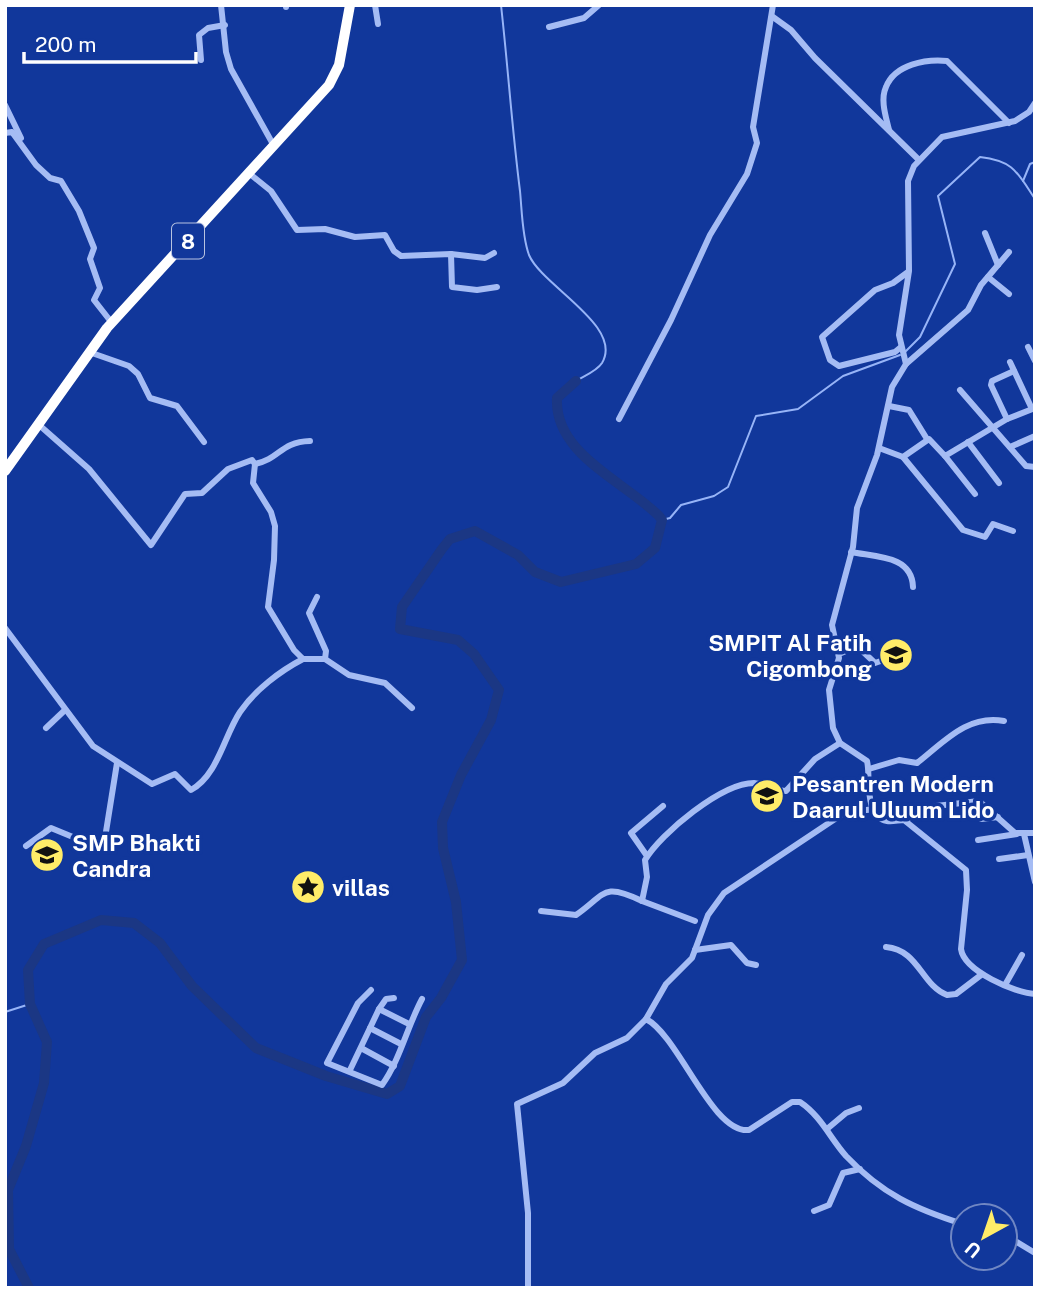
<svg xmlns="http://www.w3.org/2000/svg" width="1040" height="1293" font-family="'Public Sans',sans-serif">
  <style>
    .lines { fill: none; stroke-linecap: round; stroke-linejoin: round }
    .stream { stroke: #97b4f7; stroke-width: 2 }
    .river { stroke: #1b3784; stroke-width: 10 }
    .minor { stroke: #a5bcf4; stroke-width: 6 }
    .highway { stroke: #fff; stroke-width: 10 }
    .labels { text-anchor: middle; dominant-baseline: central; stroke-width: 7; stroke-linejoin: round; paint-order: stroke }
    .shield { fill: #11379b; stroke: #b8c3e1; stroke-width: 2 }
    .shield-label { font-size: 21px; font-weight: bold; fill: #fff }
    .poi-label { font-size: 23px; font-weight: bold; fill: #fff; stroke: #11379b; text-anchor: start }
  </style>
  <rect width="100%" height="100%" fill="#11379b"/>
  <g class="lines">
    <g class="stream">
      <path d="M501,5c7,62 11,124 19,186 2,20 2,45 9,64 13,31 95,71 73,108 -5,8 -18,13 -26,18"/>
      <path d="M1023,181l7,-17 5,-2"/>
      <path d="M905,352l15,-15 35,-73 -17,-68 42,-39c34,4 37,15 55,42"/>
      <path d="M662,520l8,-2 11,-13 33,-9 14,-9 28,-71 42,-7 45,-33 57,-21"/>
      <path d="M5,1012l25,-8"/>
    </g>
    <path class="river" d="M29,1288l-20,-39 -1,-59 18,-44 18,-63 3,-41 -17,-38 -2,-34 16,-26 57,-24 33,3 26,20 32,43 64,62 70,28 61,18 13,-8 26,-69 15,-19 21,-38 -6,-58 -13,-54 -1,-26 19,-47 30,-55 8,-30 -25,-36 -16,-14 -58,-11 2,-22 40,-58 8,-10 25,-8 43,24 17,17 26,10 75,-18 19,-16 7,-28 -3,-4c-35,-35 -105,-62 -102,-118l19,-17"/>
    <g class="minor">
      <path d="M221,5l5,47 5,17 43,77"/>
      <path d="M375,5l3,19"/>
      <path d="M286,7v-2"/>
      <path d="M773,17l18,13 24,28 103,101"/>
      <path d="M549,27l35,-9 15,-13"/>
      <path d="M201,60l-2,-25 9,-7 17,-3"/>
      <path d="M1035,103l-6,9 -14,9 -73,16 -28,29 -6,15 1,90 -10,64 7,29 -14,23 -15,68 -20,53 -4,39 -21,78 7,33 -10,32 4,38 7,15 27,18c4,15 -4,56 20,60 5,1 12,-1 17,-1l62,50 1,20 -6,59c3,22 54,44 74,45"/>
      <path d="M5,105l16,33"/>
      <path d="M889,130c-3,-13 -9,-30 -3,-43 9,-23 40,-28 61,-26l62,62"/>
      <path d="M5,133l7,-1 24,33 14,13 11,3 18,30 15,37 -4,11 10,29 -6,12 18,23"/>
      <path d="M250,174l21,17 26,39 28,-1 30,8 30,-2 9,16 7,5 50,-2 34,4 9,-5"/>
      <path d="M985,233l13,32"/>
      <path d="M451,254l1,33 25,3 20,-3"/>
      <path d="M988,277l21,17"/>
      <path d="M901,347l-6,5 -56,14 -9,-6 -8,-23 53,-47 18,-7 15,-11"/>
      <path d="M1028,347l7,14"/>
      <path d="M89,352l40,14 9,8 12,24 27,8 27,36"/>
      <path d="M1010,362l22,47"/>
      <path d="M906,364l62,-54 13,-25 28,-33"/>
      <path d="M960,390l66,76 9,1"/>
      <path d="M889,406l20,4 18,29"/>
      <path d="M619,419l52,-99 39,-85 37,-61 10,-31 -4,-16 20,-122"/>
      <path d="M1007,419l-16,-34 1,-4 22,-10"/>
      <path d="M38,424l51,45 62,76 34,-51 17,-1 26,-24 24,-9 3,4 -2,19 18,29 4,14 -1,34 -6,47 26,43 9,9h22l24,16 36,8 27,25"/>
      <path d="M968,442l31,41"/>
      <path d="M1010,447l25,-11"/>
      <path d="M879,448l24,9 26,-18 16,17 62,-37 28,-11"/>
      <path d="M945,456l30,38"/>
      <path d="M903,457l60,73 22,7 8,-13 20,7"/>
      <path d="M255,464c25,-5 25,-22 55,-23"/>
      <path d="M851,552c24,5 61,3 62,35"/>
      <path d="M317,597l-8,16 17,38 -1,8"/>
      <path d="M5,628l88,118 59,38 23,-10 16,16c27,-15 33,-54 49,-78 15,-22 40,-41 63,-53"/>
      <path d="M839,654l18,-8 18,17 23,-8"/>
      <path d="M46,728l19,-18"/>
      <path d="M869,769l30,-9 18,3c26,-20 50,-49 87,-42"/>
      <path d="M981,819l17,-2"/>
      <path d="M904,820l32,-14 43,-5 36,32h20"/>
      <path d="M1024,834l11,48"/>
      <path d="M978,840l39,-6"/>
      <path d="M26,846l25,-18 34,14 20,-4 12,-75"/>
      <path d="M647,856l-16,-23 32,-27"/>
      <path d="M999,859l29,-4"/>
      <path d="M642,901l53,20"/>
      <path d="M541,911l35,4c30,-21 26,-33 66,-14l5,-24 -2,-17c16,-27 77,-77 109,-77 11,1 21,7 32,8l29,-32 25,-16"/>
      <path d="M886,947c33,3 35,38 61,48l9,-1 25,-19"/>
      <path d="M695,950l36,-5 16,18 9,2"/>
      <path d="M1005,985l17,-30"/>
      <path d="M371,990l-13,13 -31,60 55,22c18,-25 25,-58 40,-86"/>
      <path d="M394,998l-8,1 -7,10 30,15"/>
      <path d="M379,1009l-9,19 31,16"/>
      <path d="M646,1019l20,-35 26,-26 16,-43 16,-22 120,-80 30,-4"/>
      <path d="M361,1048l33,18"/>
      <path d="M350,1070l20,-42"/>
      <path d="M827,1129l19,-16 13,-5"/>
      <path d="M814,1211l15,-6 14,-32 17,-4"/>
      <path d="M1005,1235l30,18"/>
      <path d="M528,1288v-75l-11,-109 46,-21 32,-30 32,-15 19,-19c33,17 66,115 103,111l43,-28h8c21,14 30,36 46,54 36,38 69,53 117,68"/>
    </g>
    <path class="highway" d="M5,471l102,-143 222,-243 10,-20 11,-60"/>
  </g>
  <defs>
    <g id="school-disc" transform="scale(1.75)"><circle r="9.5" fill="#ffec68" stroke="#11379b"/><path d="M0-5L7-2L0 1L-7-2ZM-4 1L0 2.5L4 1V4Q0 6-4 4Z" fill="#111"/></g>
    <g id="sight-disc" transform="scale(1.75)"><circle r="9.5" fill="#ffec68" stroke="#11379b"/><path d="M0-6L1.8-2.2L6-1.7L2.9 1.2L3.7 5.4L0 3.3L-3.7 5.4L-2.9 1.2L-6-1.7L-1.8-2.2Z" fill="#111"/></g>
  </defs>
  <g fill-rule="evenodd">
    <use href="#school-disc" x="896" y="655"/>
    <use href="#school-disc" x="767" y="796"/>
    <use href="#school-disc" x="47" y="855"/>
    <use href="#sight-disc" x="308" y="887"/>
  </g>
  <g class="labels">
    <rect class="shield" x="172" y="223.5" width="32" height="35" rx="5"/>
    <g class="shield-label">
      <text x="188" y="241">8</text>
    </g>
    <g class="poi-label">
      <text x="872" y="642" text-anchor="end">SMPIT Al Fatih<tspan x="872" dy="26">Cigombong</tspan></text>
      <text x="792" y="783">Pesantren Modern<tspan x="792" dy="26">Daarul Uluum Lido</tspan></text>
      <text x="72" y="842">SMP Bhakti<tspan x="72" dy="26">Candra</tspan></text>
      <text x="332" y="887">villas</text>
    </g>
  </g>
  <rect width="1040" height="1293" fill="none" stroke="#ffffff" stroke-width="14"/>
  <g transform="translate(984 1237) rotate(220)"><circle r="33" fill="#11379b" stroke="#7087c3" stroke-width="2"/>
  <path d="M0-5L12 26L0 18L-12 26Z" fill="#ffec68"/>
  <text y="-10" font-size="19" font-weight="bold" text-anchor="middle" fill="#ffffff">U</text>
  </g>
  <path d="M24 52v10h172v-10" fill="none" stroke="#ffffff" stroke-width="3.5"/>
  <text x="35" y="52" font-size="21" fill="#ffffff" stroke="#11379b" stroke-width="5" paint-order="stroke">200 m</text>
</svg>
